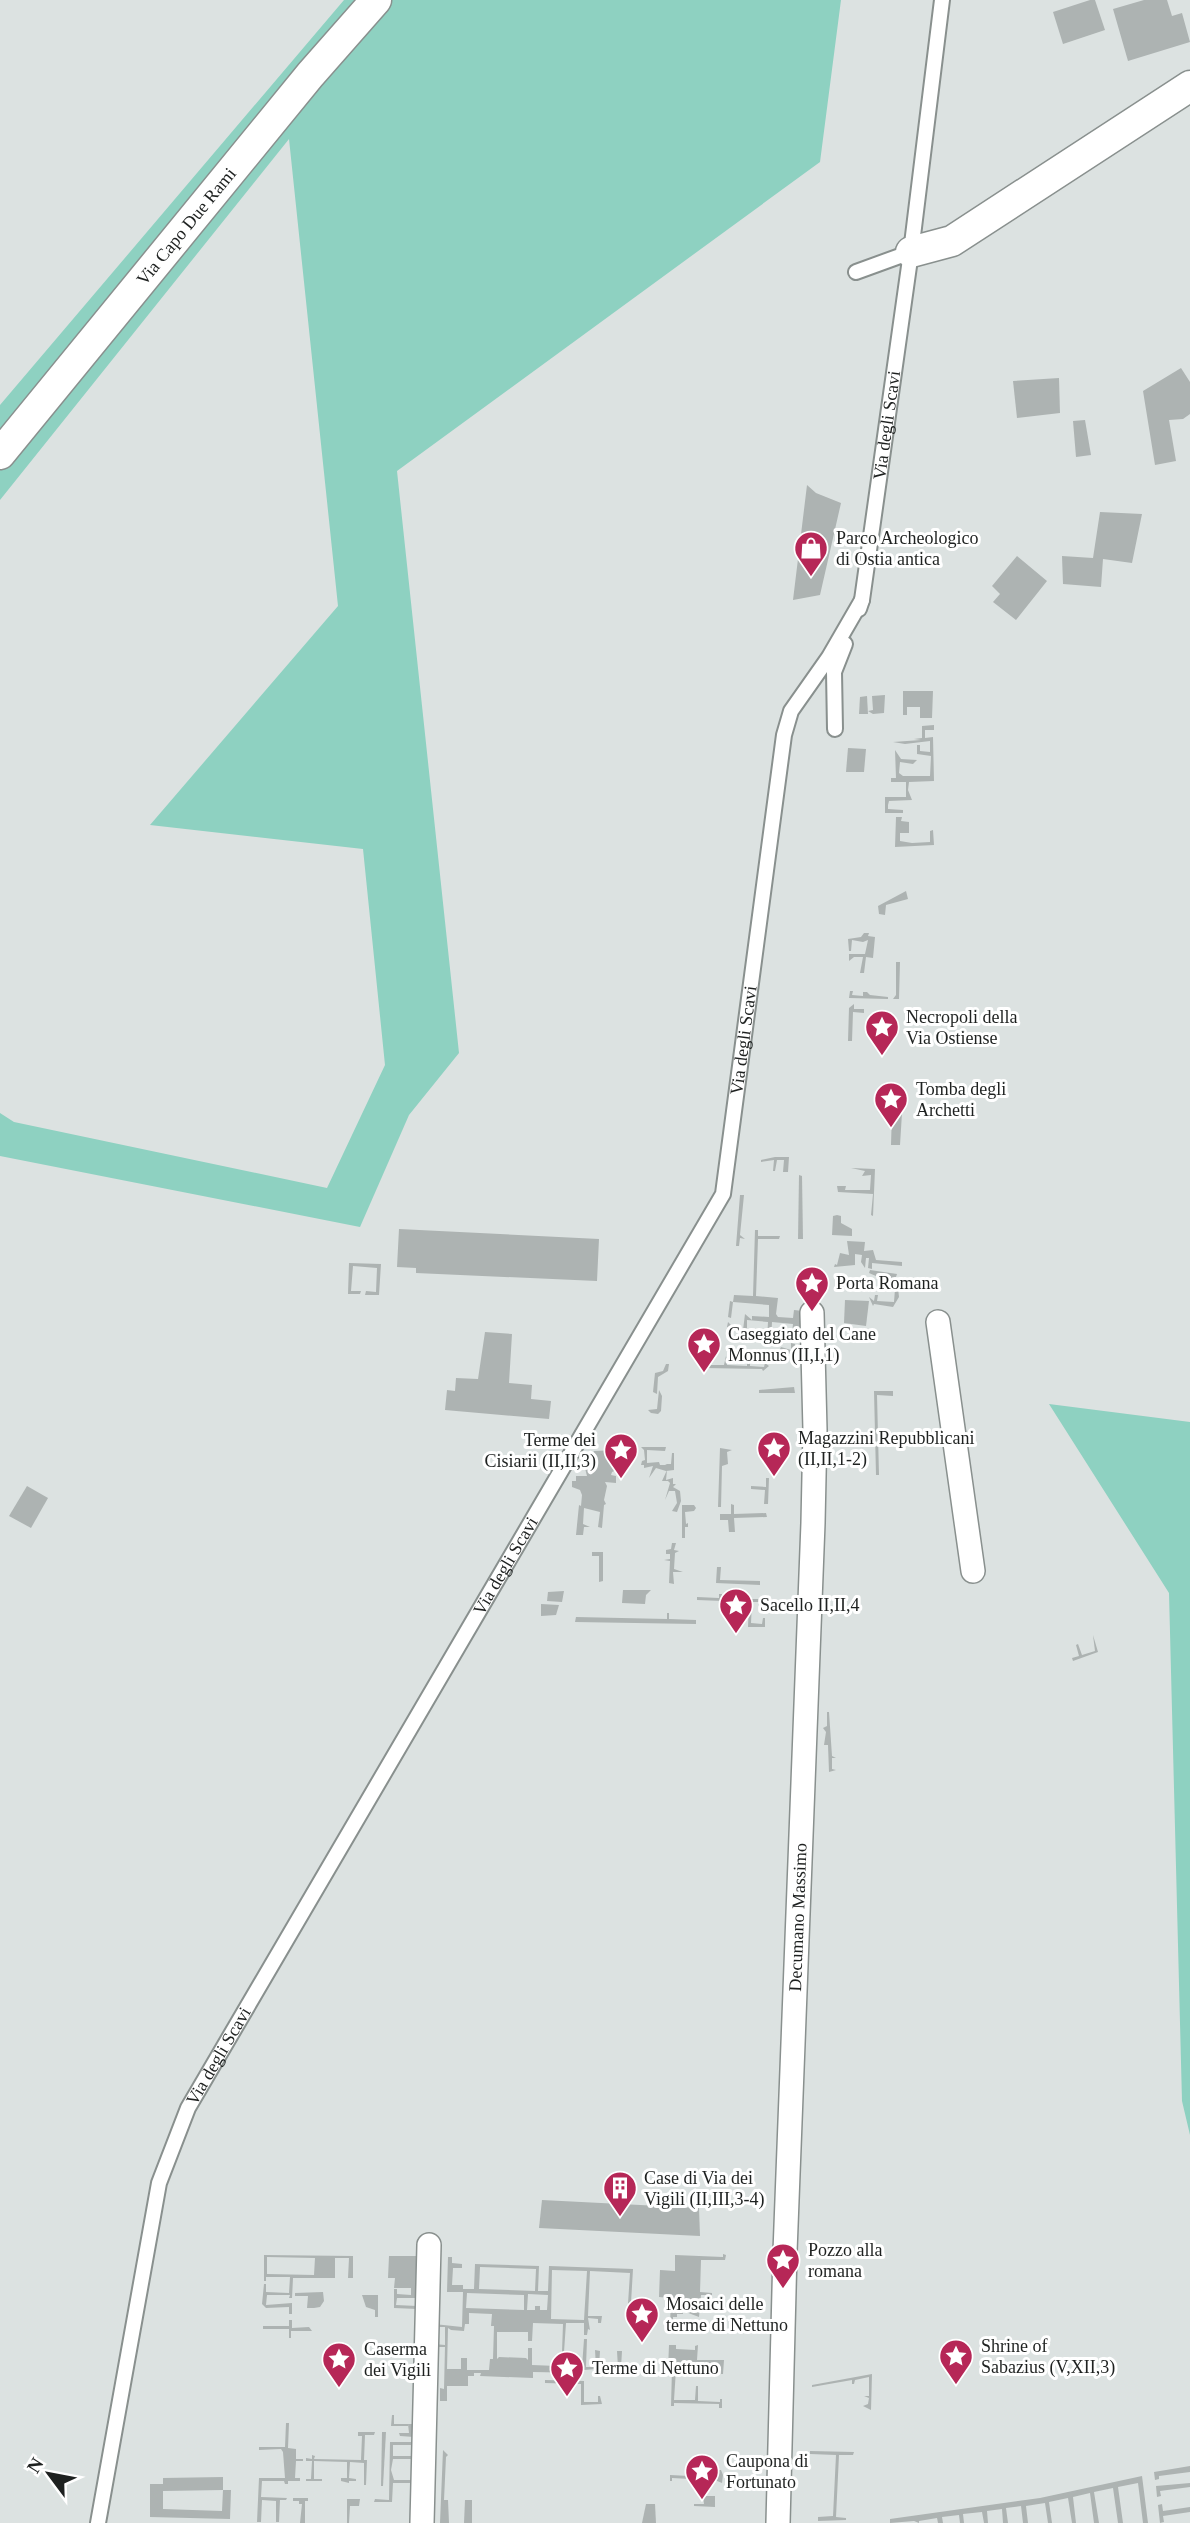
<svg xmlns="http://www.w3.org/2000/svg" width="1190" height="2523" font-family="Georgia,serif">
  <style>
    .green { fill: #8ed1c1 }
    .building { fill: #adb3b2; fill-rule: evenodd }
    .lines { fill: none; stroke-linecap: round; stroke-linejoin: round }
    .service-casing { stroke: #89908e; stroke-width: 18 }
    .pedestrian-casing { stroke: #89908e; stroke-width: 26 }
    .minor-casing { stroke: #89908e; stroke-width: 33 }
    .service { stroke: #fff; stroke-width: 14 }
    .pedestrian { stroke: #fff; stroke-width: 23 }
    .minor { stroke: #fff; stroke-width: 30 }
    .labels { text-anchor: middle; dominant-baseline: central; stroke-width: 6; stroke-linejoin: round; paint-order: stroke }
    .street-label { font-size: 18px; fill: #1e2120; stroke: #fff }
    .poi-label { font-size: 18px; fill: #1e2120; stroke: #fff; text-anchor: start }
  </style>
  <rect width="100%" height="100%" fill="#dce2e1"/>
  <g class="green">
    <path d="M344,0h497l-21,162 -423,309 62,582 -50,62 -49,112 -360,-71v-43l14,9 313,66 58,-123 -22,-216 -213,-24 188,-219 -49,-467 -289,361v-95z"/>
    <path d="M1049,1404l141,18v713l-8,-34 -13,-508z"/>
  </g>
  <g class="building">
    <path d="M1090,0h5l10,30 -42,14 -10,-32z"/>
    <path d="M1144,0h23l5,16 10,-3 8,29 -62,19 -15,-52z"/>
    <path d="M1181,368l9,14v32l-7,5 -14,1 7,41 -21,4 -12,-74z"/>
    <path d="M1059,378l1,35 -43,5 -4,-37z"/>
    <path d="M1085,420l6,35 -15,2 -3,-36z"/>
    <path d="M807,485l9,8 25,10 -21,92 -27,5z"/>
    <path d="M1100,512l42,2 -10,49 -29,-4 -2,28 -38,-3 -1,-28 31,2z"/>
    <path d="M1017,556l30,25 -31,39 -23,-18 7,-8 -8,-8z"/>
    <path d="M903,691h30l-1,27h-12v-11h-13v8h-4z"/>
    <path d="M885,695l-1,18 -11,1 -5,-3 5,-1 -1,-14z"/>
    <path d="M867,696l1,18h-9l1,-17z"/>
    <path d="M934,725v5h-9v8l8,-1 1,44 -25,1 -1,8 4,10 -23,1 -1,4v4l15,1v3h-18v-16h21v-15h-15v-4h5l-1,-28 6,9 16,1 -4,4 -13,-2 -1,11 4,3h27l1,-20 -14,-2v-9h3v6l10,1v-11l-25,3 -12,-2 28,-2 -7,-1 8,-1v-12z"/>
    <path d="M848,748l18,1 -2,23h-18z"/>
    <path d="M896,817h6l-1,4 8,1v11h-9v8l12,2 18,-1v-11l3,-1 1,15 -39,2z"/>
    <path d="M906,891l2,8 -22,6 -1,10 -6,-1 -1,-8z"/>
    <path d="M864,933h5l-1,3 7,1 -2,21 -7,-1 -2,16h-4l3,-16h-9l-5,4v-7h16l3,-14 -5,2 -11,-2 -1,11h-2l-1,-12 13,-2z"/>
    <path d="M896,962h4l-1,37h-6l3,-4z"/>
    <path d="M850,991h3l-1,4 11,1v-4h4l3,3 18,2v2l-39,-1z"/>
    <path d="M854,1004v5h10v4l-11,-1 -1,29h-4l1,-33z"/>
    <path d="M879,1017l17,1 -3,20 -11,-1 -4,-4z"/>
    <path d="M892,1112l10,1 -2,32h-9z"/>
    <path d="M775,1157h14l-1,15h-5l1,-12h-7l-2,11h-2l1,-11 -13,2v-2z"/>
    <path d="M851,1168l24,1 -2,47 -2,-1 2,-21 -35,-2 -1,-6h9l-1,4h25l1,-15 -9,1 3,-5z"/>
    <path d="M799,1175l3,1 1,63h-5z"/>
    <path d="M740,1195h4l-4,40 5,4 -5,-1 -1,8h-3z"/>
    <path d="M837,1215l4,1v7l11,6v7l-20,-1 1,-19z"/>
    <path d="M399,1229l200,10 -2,42 -181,-8v-5l-19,-1z"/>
    <path d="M755,1230h3v6h22l-1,3h-21l-2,57 22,2 -2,16 2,3 15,1 1,-8 9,1 -2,30 -10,2 4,1 -1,12 -14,-7 1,-2 10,3v-7l2,-19 -21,-2 -1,18 8,5 -1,2 -51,-20 1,-5 3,3 12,5 2,-16 7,6v-4l17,1v-12l-36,-3 -2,16 -3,-1 2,-16 3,1 1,-7 19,1zM747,1320l21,2 -1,17 -10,-2 1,-1 -11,-5z"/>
    <path d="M847,1241l18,1 -1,9 9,-1 3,10 26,2v4l-30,-3v6l-4,-1 1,-10h-3l-1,10 -4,-6 1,-7 -7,-1v11l-21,2 1,-3 2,1 3,-12 9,2z"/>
    <path d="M349,1263l32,1 -2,31h-14l1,-4 10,1 1,-24 -24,-2 -2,25h10l-1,3h-12z"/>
    <path d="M870,1270l27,4 -6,18v-16h-15l-7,-3z"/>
    <path d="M898,1288l1,9 -6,10 -19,-3 -1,2 -4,-9 5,4 1,-6h3l-1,6 17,1 1,-13z"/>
    <path d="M845,1300l24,1 -3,25 -22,-3z"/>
    <path d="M485,1332l27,2 -3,49 23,2 -1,14 20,2 -2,18 -104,-9 2,-20 8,1 1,-13 22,1z"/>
    <path d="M726,1356l1,9 20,1v-6h3v6l14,1 1,-4 4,3 -6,5 -1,-2 -58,-1 -1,-3h21z"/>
    <path d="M666,1364h3l-1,7 -10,6 -1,17 -4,-2 2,-19 8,-2z"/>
    <path d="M794,1387l1,6h-36v-3z"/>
    <path d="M659,1390l3,6 -1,15 -3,3 -7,-1 -3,-3 9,-1z"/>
    <path d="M874,1391h19v5l-16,-1 2,80h-3z"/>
    <path d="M641,1447h25l-1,4 -18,-1v13l12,-1 1,3h7l-2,-1h6l1,-11h2v17l-8,1 -10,-3 -7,10 4,-12 -9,2v-3h-3l1,-4 3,-1 -1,-10z"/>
    <path d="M720,1448l12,2 -5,2 1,12 -6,2 -1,41h-3z"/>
    <path d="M617,1450v4h3l-3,5 2,10 -7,3 -1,3 5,1v7l-11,-1 2,4 -3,14 2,4 -2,1 -2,23 -4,-1 2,-15 -16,-4 -1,16 7,3h-6l-1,8h-7l3,-30 2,1 1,-11 -2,-5 -8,-3v-6h4v-5h11l-2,-8 9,-17z"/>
    <path d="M667,1470l-1,10 7,-2v6h3l-3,3 7,4 1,10 -4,11 -5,-1 5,-8 -2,-12h-6l-4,9 5,-17 -2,-2h-6z"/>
    <path d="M766,1478h3l-1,26h-4l1,-14 -14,-1v-3l15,1z"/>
    <path d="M27,1486l21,12 -17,30 -22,-12z"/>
    <path d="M731,1504l3,1v9l32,-1 1,4 -33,1 1,14h-6l-1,-12h-8v-6h11z"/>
    <path d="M682,1505h12l2,3 -2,3 -9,1 1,12 2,-1v4h-3v11h-3z"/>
    <path d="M672,1543h4l-2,7 5,1 -4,2 -1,16 9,3h-10l1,12 -5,-1 1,-22 -6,-1 6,-1v-5h-4v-4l5,-1z"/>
    <path d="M592,1552h11v29l-4,1v-26h-7z"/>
    <path d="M717,1567h4l-1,13 40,1v4l-44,-2z"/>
    <path d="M623,1590h28l-5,5 -1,9 -23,-1z"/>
    <path d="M564,1591l-2,11 -15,-1 1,-9z"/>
    <path d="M719,1594h3v4l28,1v-3l2,3h13v7h-3v-4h-10l-1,21 11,1 1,-6h2v9h-17l1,-25 -52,-2v-3l22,1z"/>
    <path d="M541,1604l18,1 -3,10 -15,1z"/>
    <path d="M667,1613h2v6l27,1v4l-121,-2 1,-5 91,2z"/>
    <path d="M1093,1635l5,17 -25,9 -1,-3 7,-2 -3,-11 2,-1 4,11 13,-4z"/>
    <path d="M827,1712h2l3,44 4,2h-4v11l4,1 -7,2 -1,-27h-4l2,-13 -3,-4 4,-2z"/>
    <path d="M542,2200l157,8 1,28 -161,-8z"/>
    <path d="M723,2254l3,1 -1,5h-24l-1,32 12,1v2h-11l-2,22 -16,-6v3h-6v3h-4v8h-3l1,-27 -12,-1 1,-27 15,1v-16l48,2z"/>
    <path d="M264,2255l89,1v22h-5l1,-20h-14v20h-42l-1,20h-3l1,-3h-23l-1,10 26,-2v11h-3v-7l-23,1 -4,-4 2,-20h2v8l23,1 1,-16h-24v4h-2zM267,2257l48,1 -1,17 -47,-1z"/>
    <path d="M389,2256h29v42h-21l-1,7 21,1v3l-23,-1v-19h3v5l14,1v-7h-17l1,-10h-7z"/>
    <path d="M448,2257h4v6l10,1v4h-9l-1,17h11v4h11l1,-25 64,2 -1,25h10l1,-25 84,3 -3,51 -3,-1 3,-46 -40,-2 -2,45h14l-1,7h-3v-4l-10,-1 2,12 -2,-1 -1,6h-3v-12h-18l-2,29h-2l1,-28 -30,-1 -1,18h-4v-9h-31v27l2,-2 27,1 2,2v-12h4v17l50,2 2,-28h3l-1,28h10l-1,-17 5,1 -1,16 19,1 -1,-17h5l-1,17h8v3l-33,-2 -12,1v3l-51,-1v6l-53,-2 1,-3h-7v3h-6v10h-21v15h-7v-13l4,1 1,-42h-11v-3l11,1v-18h-11v-3l28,3 1,-35h-16zM480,2267l56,2 -1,22 -56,-2zM552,2270l35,1 -3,49 -33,-1zM467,2293l57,2v15l-58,-2zM528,2294l20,1 -1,15h-7v-4h-5v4h-8zM469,2313l23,1 -1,12h3l-1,33h-3l-1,11h-22v-12h-6v11h-14l1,-41 3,2 13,1 1,-7h4z"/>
    <path d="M323,2292l1,9 -4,6 -6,1h-7l1,-12h-13v-3z"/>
    <path d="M362,2295h16v22h-3v-7l-9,-3z"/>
    <path d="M289,2320h3v8l17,-1 3,4h-21v7h-2v-9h-26v-3h26z"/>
    <path d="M669,2345h7v4l19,1v-4l3,-1 -1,15h27l-1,14h-2l-1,-4 -44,-1 -2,31h21l1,-14h2v15l22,1v-3h2v9h-3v-4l-45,-1v3h-3l1,-37h-4z"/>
    <path d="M872,2374l-1,36 -8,-4 5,-2 1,-6 -5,-2h5v-19l-14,3 -1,4h-2v-4l-40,7v-2z"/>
    <path d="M545,2380l39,1v21h14v-6h2l2,8 -21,1v-21l-36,-1z"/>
    <path d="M392,2415h2v9h21l-1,13 -14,-1 -1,-3h10l-1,-9v2h-17z"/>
    <path d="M286,2423h3l-1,25 8,1v10h7v2h-7l-1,17h5v3h-12v3h-3l-1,-3h-22l-1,16 26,1 -1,2h-6l-1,22h-3v-21l-14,-1 -1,22h-4l2,-44h26l-2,-26 -2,-3 -22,1v-3h26z"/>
    <path d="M358,2432h17l-1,3h-9l-1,25h3l-1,25h-2v-22l-14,-1 -1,16 7,1v2h-7v2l-8,-2v-3h6v-16l-33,-1v18h8v2h-16v-2h5l1,-18h-6v-3l6,1v-4l3,1 -1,3 47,1 1,-24h-4z"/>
    <path d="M382,2432h4l-3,54h-2z"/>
    <path d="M390,2442h24v3h-21v11h21v3h-21l-2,11 3,10h19v3h-20l-1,19h-18l1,-3 14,1z"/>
    <path d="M443,2450l5,5 -2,2 -2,43h4l1,23h-9z"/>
    <path d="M810,2451l44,1 -1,3h-14l-3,62 10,1v2l-28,1v-4l15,-1 3,-61 -26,-1z"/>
    <path d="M1190,2466v6l-31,4v3l-4,1 -1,-8z"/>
    <path d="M708,2470h13l2,5 -1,8 -12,-5 -1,2 -37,-2v3h-2v-6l38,2z"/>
    <path d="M1142,2476l6,47h-5l-5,-40 -20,4 5,36h-5l-5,-35 -19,4 5,31h-5l-4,-30 -17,4 3,26h-4l-4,-25 -19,4 3,21h-4l-3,-20 -19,3 2,17h-5l-2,-17 -15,2 2,15h-5l-1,-14 -15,2 1,12h-4l-2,-11 -19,2 1,9h-4l-1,-8 -17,2 1,6h-5l-1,-5 -18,3v2l-5,-2 -24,2v-4l150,-21z"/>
    <path d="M223,2477v13l-60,1v18l59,2 1,-21h8l-1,29 -80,-2v-33h13v-6z"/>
    <path d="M1190,2483v4l-30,4 1,5 -4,1 -1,-11z"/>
    <path d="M703,2496h12v11l-21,-1v-2h10z"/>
    <path d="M293,2498h15v3h-3v22h-5l2,-19h-3v-3h-6z"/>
    <path d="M347,2499h13l-1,7h-9l-1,17h-2z"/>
    <path d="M465,2500h7v23h-8z"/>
    <path d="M646,2504h9l1,19h-14z"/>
    <path d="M1162,2504l1,7 27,-4v5l-27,4 1,6 -4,1 -2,-18z"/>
  </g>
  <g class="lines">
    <g class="service-casing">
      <g id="service">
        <path d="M856,272l55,-20"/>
        <path id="s1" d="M859,609l3,-9 49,-348 31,-252"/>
        <path d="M835,729l-1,-57 11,-28"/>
        <path id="s2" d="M98,2523l61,-340 29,-75 535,-914 61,-459 7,-24 38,-54 33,-57"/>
      </g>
    </g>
    <g class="pedestrian-casing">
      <g id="pedestrian">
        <path d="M938,1322l35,249"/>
        <path d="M422,2523l7,-278"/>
        <path id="s3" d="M778,2523l7,-271 28,-729 2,-93 -3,-117"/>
      </g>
    </g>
    <g class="minor-casing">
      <g id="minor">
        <path d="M911,252l41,-11 238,-155"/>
        <path id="s4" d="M0,454l310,-379 66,-75"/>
      </g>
    </g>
    <use href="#service" class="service"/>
    <use href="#pedestrian" class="pedestrian"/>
    <use href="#minor" class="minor"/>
  </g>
  <defs>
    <g id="shop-pin" transform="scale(1.75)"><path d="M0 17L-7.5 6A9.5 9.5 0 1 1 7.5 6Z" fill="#b62757" stroke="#fff"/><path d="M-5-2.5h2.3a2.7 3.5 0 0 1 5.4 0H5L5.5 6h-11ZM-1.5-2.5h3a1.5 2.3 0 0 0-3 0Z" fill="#fff"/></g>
    <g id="sight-pin" transform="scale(1.75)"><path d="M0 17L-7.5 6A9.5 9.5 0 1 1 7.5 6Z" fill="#b62757" stroke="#fff"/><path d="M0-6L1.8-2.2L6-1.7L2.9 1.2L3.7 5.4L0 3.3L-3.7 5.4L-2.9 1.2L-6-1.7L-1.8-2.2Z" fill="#fff"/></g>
    <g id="building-pin" transform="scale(1.75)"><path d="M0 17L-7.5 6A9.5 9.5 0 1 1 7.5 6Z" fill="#b62757" stroke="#fff"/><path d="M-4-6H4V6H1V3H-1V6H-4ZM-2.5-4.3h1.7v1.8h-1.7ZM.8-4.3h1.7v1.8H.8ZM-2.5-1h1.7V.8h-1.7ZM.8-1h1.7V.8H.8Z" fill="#fff"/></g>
  </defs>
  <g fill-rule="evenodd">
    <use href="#shop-pin" x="811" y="548"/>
    <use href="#sight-pin" x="882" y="1027"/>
    <use href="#sight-pin" x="891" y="1099"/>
    <use href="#sight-pin" x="812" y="1283"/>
    <use href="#sight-pin" x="704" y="1344"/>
    <use href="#sight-pin" x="774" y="1448"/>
    <use href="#sight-pin" x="621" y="1450"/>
    <use href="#sight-pin" x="736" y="1605"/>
    <use href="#building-pin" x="620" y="2188"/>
    <use href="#sight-pin" x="783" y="2260"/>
    <use href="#sight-pin" x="642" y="2314"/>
    <use href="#sight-pin" x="956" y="2356"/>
    <use href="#sight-pin" x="339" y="2359"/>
    <use href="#sight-pin" x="567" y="2368"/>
    <use href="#sight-pin" x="702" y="2471"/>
  </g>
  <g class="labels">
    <g class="street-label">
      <text stroke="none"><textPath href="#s4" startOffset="294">Via Capo Due Rami</textPath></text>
      <text stroke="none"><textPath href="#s1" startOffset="186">Via degli Scavi</textPath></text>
      <text stroke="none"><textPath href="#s2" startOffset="1640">Via degli Scavi</textPath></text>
      <text stroke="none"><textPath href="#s2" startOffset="1054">Via degli Scavi</textPath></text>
      <text stroke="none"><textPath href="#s3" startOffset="606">Decumano Massimo</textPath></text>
      <text stroke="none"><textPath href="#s2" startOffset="486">Via degli Scavi</textPath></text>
    </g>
    <g class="poi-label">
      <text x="836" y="538">Parco Archeologico<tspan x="836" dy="21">di Ostia antica</tspan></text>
      <text x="906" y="1017">Necropoli della<tspan x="906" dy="21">Via Ostiense</tspan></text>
      <text x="916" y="1089">Tomba degli<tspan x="916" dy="21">Archetti</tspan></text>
      <text x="836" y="1283">Porta Romana</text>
      <text x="728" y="1334">Caseggiato del Cane<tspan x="728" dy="21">Monnus (II,I,1)</tspan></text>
      <text x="798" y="1438">Magazzini Repubblicani<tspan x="798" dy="21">(II,II,1-2)</tspan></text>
      <text x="596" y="1440" text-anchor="end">Terme dei<tspan x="596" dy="21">Cisiarii (II,II,3)</tspan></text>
      <text x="760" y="1605">Sacello II,II,4</text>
      <text x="644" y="2178">Case di Via dei<tspan x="644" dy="21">Vigili (II,III,3-4)</tspan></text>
      <text x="808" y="2250">Pozzo alla<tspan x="808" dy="21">romana</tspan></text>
      <text x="666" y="2304">Mosaici delle<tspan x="666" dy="21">terme di Nettuno</tspan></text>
      <text x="981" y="2346">Shrine of<tspan x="981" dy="21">Sabazius (V,XII,3)</tspan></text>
      <text x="364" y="2349">Caserma<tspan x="364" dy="21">dei Vigili</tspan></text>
      <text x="592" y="2368">Terme di Nettuno</text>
      <text x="726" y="2461">Caupona di<tspan x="726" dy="21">Fortunato</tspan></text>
    </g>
  </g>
  <g transform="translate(49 2474) rotate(302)" stroke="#ffffff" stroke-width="5" paint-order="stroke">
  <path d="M0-5L12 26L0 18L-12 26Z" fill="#1e2120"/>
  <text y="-10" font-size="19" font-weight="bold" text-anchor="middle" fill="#1e2120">N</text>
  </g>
</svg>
